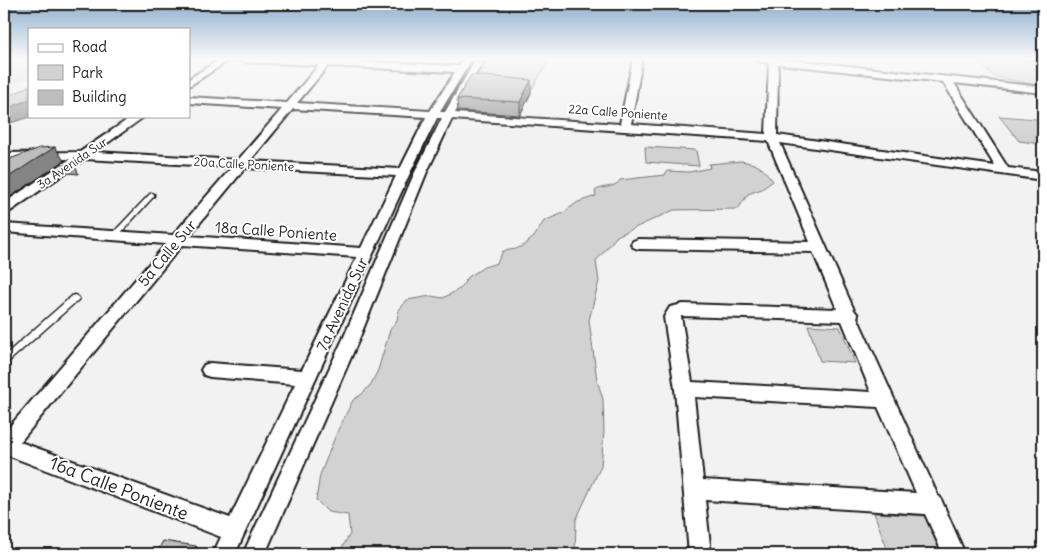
<svg xmlns="http://www.w3.org/2000/svg" width="1047" height="558" font-family="Delius,sans-serif">
  <style>
    .built { fill: #e2e2e2 }
    .green { fill: #d2d2d2; stroke: #777 }
    .water { fill: #a8a8a8; stroke: #707070 }
    .lines { fill: none; stroke-linecap: round; stroke-linejoin: round }
    .river { fill: #a8a8a8; fill-rule: evenodd }
    .lane-casing { stroke: #1c1c1c; stroke-width: 3 }
    .street-casing { stroke: #1c1c1c; stroke-width: 4 }
    .lane { fill: #fff; fill-rule: evenodd }
    .street { fill: #fff; fill-rule: evenodd }
    .wall { fill: #a3a3a3; stroke: #1c1c1c }
    .shaded-wall { fill: #848484; stroke: #1c1c1c }
    .building { fill: #bdbdbd; stroke: #1c1c1c }
    .labels { text-anchor: middle; dominant-baseline: central; stroke-width: 4; stroke-linejoin: round; paint-order: stroke }
    .far-street-label { font-size: 12px; fill: #1c1c1c; stroke: #fff }
    .street-label { font-size: 15px; fill: #1c1c1c; stroke: #fff }
    .near-street-label { font-size: 18px; fill: #1c1c1c; stroke: #fff }
  </style>
  <rect width="100%" height="100%" fill="#f2f2f2"/>
  <filter id="ink" filterUnits="userSpaceOnUse"><feTurbulence type="fractalNoise" baseFrequency=".02" numOctaves="2"/><feDisplacementMap in="SourceGraphic" scale="10" xChannelSelector="R" yChannelSelector="G"/><feConvolveMatrix kernelMatrix="1 2 1 2 8 2 1 2 1" color-interpolation-filters="sRGB"/></filter>
  <g filter="url(#ink)">
    <path class="built" d="M13,61l16,6v11l-25,10v-24z"/>
    <g class="green">
      <path d="M471,59h7l-23,41 -9,11 -6,-1z"/>
      <path d="M488,59h62l-20,33 -56,-6z"/>
      <path d="M965,59h78v27l-48,-9 -16,-14z"/>
      <path d="M29,85v14l-25,11v-12l18,-8z"/>
      <path d="M999,116l37,3 7,9v16l-24,-3z"/>
      <path d="M645,147l51,3 3,16 -53,-4z"/>
      <path d="M741,161c18,3 21,6 32,20l-11,8 -14,5 -10,15 -64,1 -57,26 -21,25 3,20 -10,39 8,60 6,19 1,33 -3,34 -25,54 -1,34h-237l12,-20 -2,-19 -20,-3 -12,-12 4,-25 17,-43 16,-32 9,-6 9,-10 7,-14 12,-40 7,-10 2,-10 8,-10 24,-4 12,2 18,-10 6,-10 17,-11 13,-4 6,-12 13,-2 8,-4 10,-8 10,-16 17,-7 17,-12 18,-6 -1,-5c8,-6 20,-2 25,-11l45,-5 2,-4 22,1 21,-4 -1,-4z"/>
      <path d="M808,325l32,2 15,36 -35,-2z"/>
      <path d="M874,513l51,3 16,38h-52z"/>
    </g>
    <path class="water" d="M29,100v16h4l-29,9v-14z"/>
    <g class="lines">
      <path class="river" d="M1029,59h14v7l-12,-3z"/>
      <g class="lane-casing">
        <g id="lane">
          <path d="M152,193l2,1v2l-38,42h-4l-1,-2 1,-2 38,-40z"/>
          <path d="M75,295l4,3 -1,2 -71,63 -3,1v-8l68,-60z"/>
        </g>
      </g>
      <g class="street-casing">
        <g id="street">
          <path d="M220,59h11l-42,27v-7z"/>
          <path d="M236,59h97v1l126,6 5,-7h8l-32,53h5l31,-53h8l-29,54 165,11 13,-65h9l-11,65 135,10 3,-71 -10,-2 -1,-2h25l260,28v6l-89,-10 54,85 35,4v8l-263,-37 74,167 4,5 -1,2 81,179 2,1 25,57h-22l-18,-40 -220,-14 6,54h-22l-14,-165 -11,-72 6,-10 13,-3 154,5 -24,-57 -175,-3 -5,-2 -2,-3 2,-3 5,-2 172,3 -42,-101 -316,-22 -26,55 -67,165 -94,215h-22l100,-215 71,-165 28,-56h-5l-27,55 -175,381h-22l8,-17 -214,-82 -3,1v-23l162,-189 -162,-12v-8l169,11 59,-68 -147,-8 -76,53 -5,1v-10l66,-44 -66,1v-7l76,-1 53,-36h12l-50,36 143,8 44,-51 -93,-6v-6l98,6 32,-38 -78,-3zM778,64l165,18 52,84 -218,-31zM328,66l127,6 -25,39 -133,-8zM293,109l133,8 -26,52 -150,-8zM245,168l151,8 -35,72 -172,-12zM182,245l175,12 -55,113 -92,-7 -6,2 -3,5 3,5 6,2 85,7 -65,134 -210,-76zM681,316l161,5 29,71 -179,-10zM694,397l184,10 38,86 -213,-13z"/>
        </g>
      </g>
      <use href="#lane" class="lane"/>
      <use href="#street" class="street"/>
    </g>
    <g class="wall">
      <path d="M531,93l-11,22 -62,-4 -1,-12z"/>
      <path d="M63,166l12,1 4,7 -11,-1z"/>
    </g>
    <g class="shaded-wall">
      <path d="M531,80v13l-11,22v-13z"/>
      <path d="M55,147l9,14 -60,40v-28z"/>
      <path d="M196,546l6,6 -1,2h-9z"/>
    </g>
    <g class="building">
      <path d="M471,75l60,5 -11,22 -63,-3z"/>
      <path d="M55,147l-51,33v-19l36,-13z"/>
      <path d="M70,162l5,5 -12,-1z"/>
      <path d="M163,541l33,5 -4,8h-36z"/>
    </g>
  </g>
  <linearGradient id="sky" x2="0" y2="1"><stop stop-color="#8eafce"/><stop offset="0.43" stop-color="#f9f9f9"/><stop offset="1" stop-color="#f9f9f9" stop-opacity="0"/></linearGradient>
  <rect width="1047" height="137" fill="url(#sky)"/>
  <g class="labels">
    <g class="far-street-label">
      <text transform="translate(618 112) rotate(4)">22a Calle Poniente</text>
      <text transform="translate(72 163) rotate(-34)">3a Avenida Sur</text>
      <text transform="translate(244 164) rotate(3)">20a Calle Poniente</text>
    </g>
    <g class="street-label">
      <text transform="translate(276 231) rotate(4)">18a Calle Poniente</text>
      <text transform="translate(167 253) rotate(-50)">5a Calle Sur</text>
      <text transform="translate(342 304) rotate(-65)">7a Avenida Sur</text>
    </g>
    <g class="near-street-label">
      <text transform="translate(119 488) rotate(21)">16a Calle Poniente</text>
    </g>
  </g>
  <rect width="1047" height="558" fill="none" stroke="#fff" stroke-width="20"/>
  <rect x="10" y="10" width="1027" height="538" fill="none" stroke="#1c1c1c" stroke-width="2" filter="url(#ink)"/>
  <rect x="28" y="28" width="162" height="90" fill="#ffffff" stroke="#a4a4a4"/>
  <rect x="38" y="44" width="25" height="8" fill="#ffffff" stroke="#a4a4a4"/>
  <text x="72" y="52" font-size="15" fill="#1c1c1c">Road</text>
  <rect x="38" y="65" width="25" height="15" fill="#d2d2d2" stroke="#a4a4a4"/>
  <text x="72" y="78" font-size="15" fill="#1c1c1c">Park</text>
  <rect x="38" y="90" width="25" height="15" fill="#bdbdbd" stroke="#a4a4a4"/>
  <text x="72" y="102" font-size="15" fill="#1c1c1c">Building</text>
</svg>
